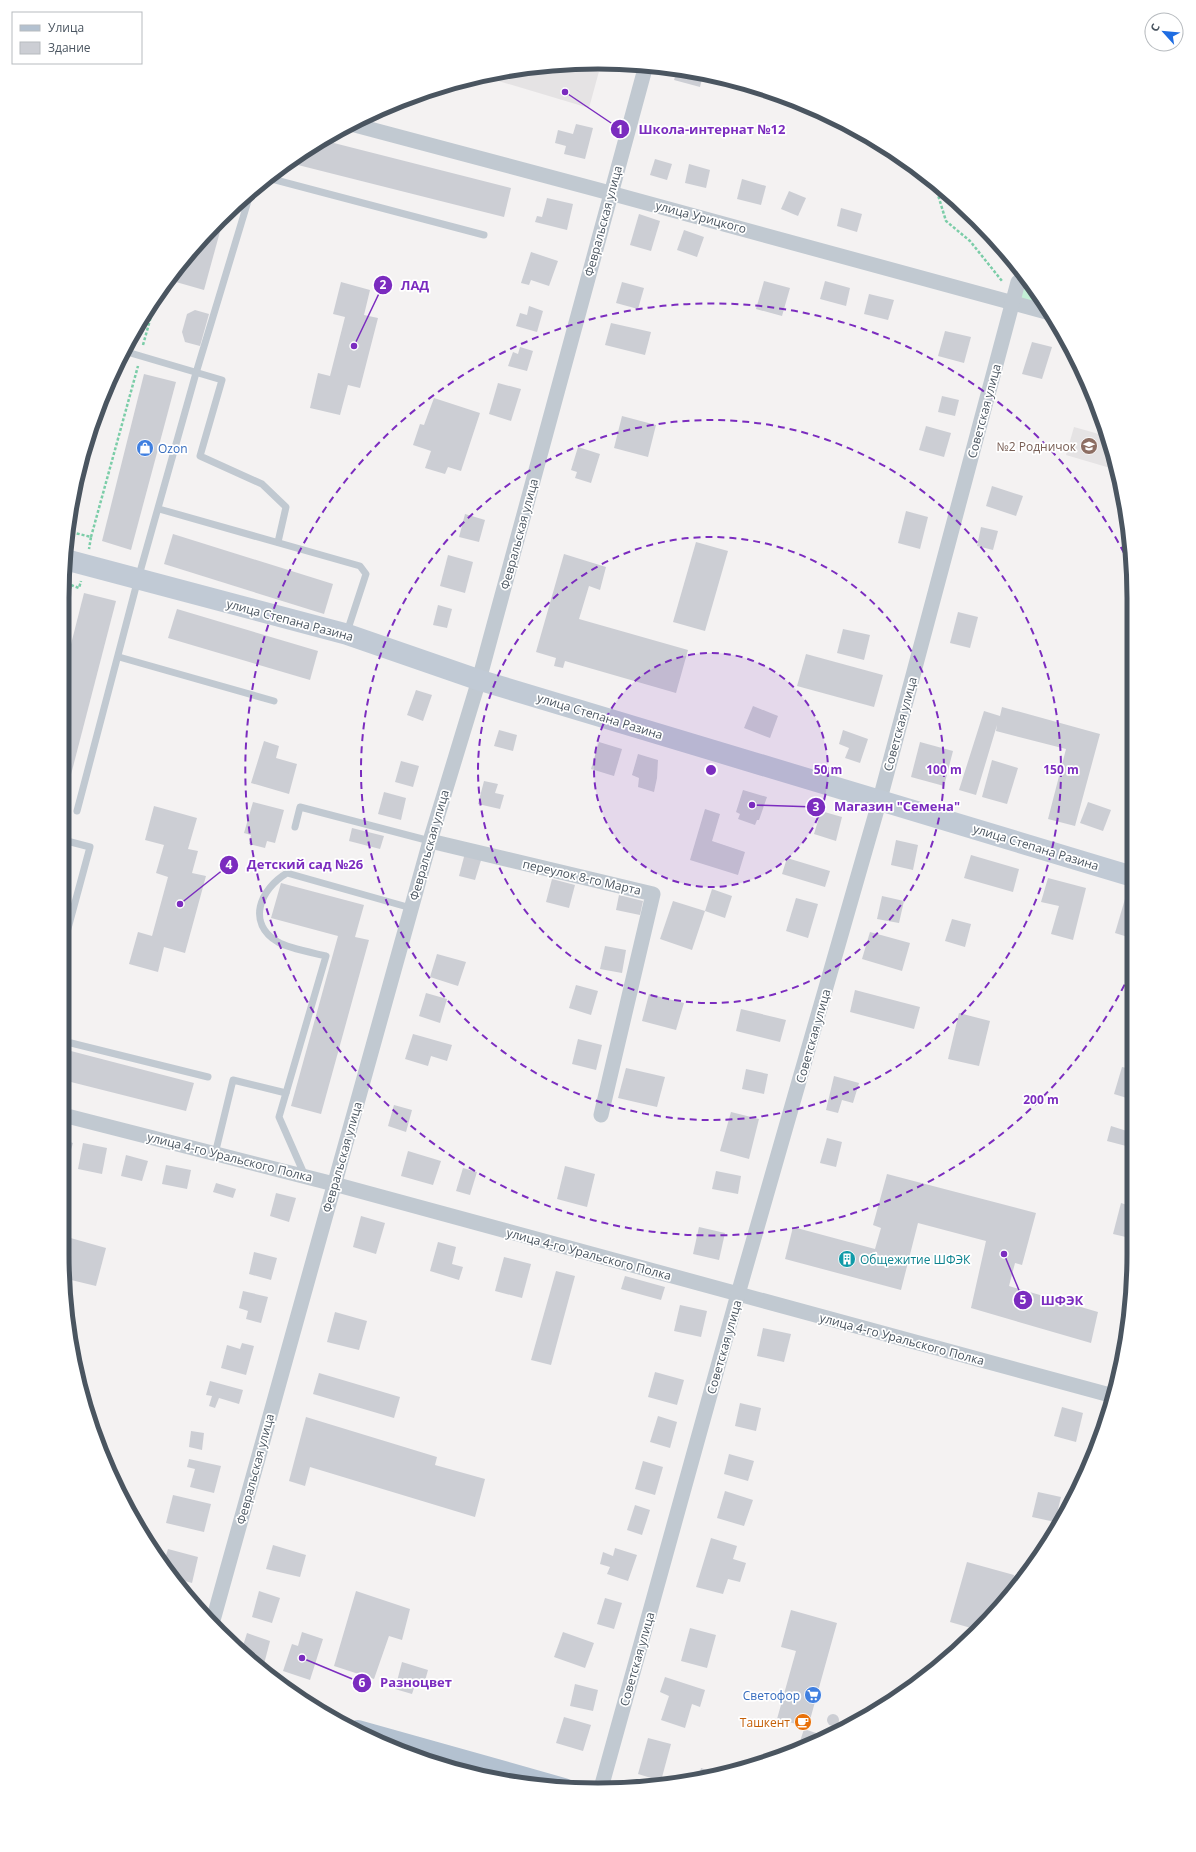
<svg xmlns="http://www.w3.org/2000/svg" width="1196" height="1852" font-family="'Open Sans',sans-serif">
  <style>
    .education { fill: #e5e3e4 }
    .green { fill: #c3efd6 }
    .building { fill: #ccced4 }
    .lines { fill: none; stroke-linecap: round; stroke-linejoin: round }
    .path { stroke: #7bcda8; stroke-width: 2.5; stroke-dasharray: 3 2; stroke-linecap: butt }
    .lane { stroke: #c1c9d1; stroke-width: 7 }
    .street { stroke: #c1c9d1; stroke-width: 15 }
    .secondary { stroke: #c1cad5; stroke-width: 21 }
    .primary { stroke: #b3c1d0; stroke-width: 22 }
    .ring { fill: none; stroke: #7b2cbf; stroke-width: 2; stroke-dasharray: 7 5 }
    .labels { text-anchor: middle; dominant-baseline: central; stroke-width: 3.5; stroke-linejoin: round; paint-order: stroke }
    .street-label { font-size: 12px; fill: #4a5560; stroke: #fff }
    .education-label { font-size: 12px; fill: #785e54; stroke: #fff; text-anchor: end }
    .shop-label { font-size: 12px; fill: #366cbe; stroke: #fff; text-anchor: start }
    .culture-label { font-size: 12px; fill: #0d838f; stroke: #fff; text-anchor: start }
    .food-label { font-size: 12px; fill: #c56008; stroke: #fff; text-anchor: end }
    .rim { fill: none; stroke: #4a5560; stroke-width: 5 }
    .centre { fill: #7b2cbf; stroke: #fff; stroke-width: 2 }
    .ring-label { font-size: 12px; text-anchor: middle; font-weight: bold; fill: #7b2cbf; stroke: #fff; stroke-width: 3.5; stroke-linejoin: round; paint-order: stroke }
    .leader { fill: none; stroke: #7b2cbf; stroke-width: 1.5 }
    .callout-dot { fill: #7b2cbf; stroke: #fff; stroke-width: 1.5 }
    .mark-label { font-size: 12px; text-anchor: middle; font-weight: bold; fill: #fff }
    .callout-label { font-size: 13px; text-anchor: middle; font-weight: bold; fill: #7b2cbf; stroke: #fff; stroke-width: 3.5; stroke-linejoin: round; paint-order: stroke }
  </style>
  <rect width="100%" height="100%" fill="#f4f2f2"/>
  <g class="education">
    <path d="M601,64l-12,44 -104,-31 43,-10z"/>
    <path d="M1074,427l32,9 10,23 1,11 -51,-15z"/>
  </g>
  <path class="green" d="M1021,272l29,41 -37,-10z"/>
  <g class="building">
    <path d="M539,66l-1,6 -15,-4 5,-1z"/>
    <path d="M677,70l26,5 -3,12 -26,-7z"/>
    <path d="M576,124l17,4 -8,31 -21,-5 2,-8 -11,-3 3,-13 15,4z"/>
    <path d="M322,140l189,48 -7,29 -214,-54z"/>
    <path d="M655,159l17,5 -5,16 -17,-5z"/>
    <path d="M689,164l21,6 -4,18 -21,-5z"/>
    <path d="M742,179l24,7 -5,19 -24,-6z"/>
    <path d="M789,191l17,7 -8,18 -17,-7z"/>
    <path d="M547,198l26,6 -6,26 -32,-8 2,-6 5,1z"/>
    <path d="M841,208l21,6 -5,18 -20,-6z"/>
    <path d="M639,214l21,7 -9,30 -21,-6z"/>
    <path d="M224,217l-20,73 -28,-8 5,-19z"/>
    <path d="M684,230l20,7 -7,20 -20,-7z"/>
    <path d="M531,252l27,9 -9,25 -18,-6 -2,5 -8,-2z"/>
    <path d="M764,281l26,7 -8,28 -26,-7z"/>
    <path d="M825,281l25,7 -4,18 -26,-7z"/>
    <path d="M341,282l29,8 -6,25 14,3 -18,70 -12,-3 -8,30 -30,-7 8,-35 12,3 15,-59 -12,-3z"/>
    <path d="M622,282l22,6 -6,21 -22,-6z"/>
    <path d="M869,294l25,6 -6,20 -24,-6z"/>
    <path d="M529,306l14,5 -6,21 -21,-6 4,-13 7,2z"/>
    <path d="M195,310l14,4 -9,32 -15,-4 -3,-10 5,-18z"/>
    <path d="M611,323l40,9 -6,23 -40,-10z"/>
    <path d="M945,331l26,6 -7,26 -26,-7z"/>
    <path d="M1032,342l20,5 -10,32 -20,-5z"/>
    <path d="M520,347l13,4 -6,20 -19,-5 5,-14 5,2z"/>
    <path d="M144,374l32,8 -45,168 -29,-9z"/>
    <path d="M498,383l23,6 -10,32 -22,-7z"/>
    <path d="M942,396l17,4 -4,16 -17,-4z"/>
    <path d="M434,398l46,15 -19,58 -13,-4 -3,7 -20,-6 6,-17 -18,-6 7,-21 4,1z"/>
    <path d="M622,416l34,9 -8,32 -34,-9z"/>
    <path d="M926,426l25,7 -7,24 -25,-7z"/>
    <path d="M578,447l22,7 -9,29 -16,-5 2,-6 -6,-2z"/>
    <path d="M992,486l31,10 -7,20 -30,-10z"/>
    <path d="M906,511l22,6 -8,32 -22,-6z"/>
    <path d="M465,514l20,6 -6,22 -20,-5z"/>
    <path d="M981,527l17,4 -5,19 -16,-4z"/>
    <path d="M173,534l160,50 -9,30 -160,-50z"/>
    <path d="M696,542l32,9 -23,80 -32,-9z"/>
    <path d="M564,554l42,13 -6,23 -11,-4 -10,33 109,31 -12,43 -111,-32 -2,7 -9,-2 2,-8 -20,-6z"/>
    <path d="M448,555l25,7 -8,31 -25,-7z"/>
    <path d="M84,593l32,8 -49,189v-130z"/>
    <path d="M438,605l14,4 -5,19 -14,-3z"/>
    <path d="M177,609l141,42 -8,29 -142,-42z"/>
    <path d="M958,612l20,5 -8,31 -20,-5z"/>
    <path d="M843,629l27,6 -6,25 -27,-7z"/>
    <path d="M806,654l77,21 -9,32 -77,-21z"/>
    <path d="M416,690l16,5 -9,26 -16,-6z"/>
    <path d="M753,706l25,10 -8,22 -26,-10z"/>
    <path d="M1002,707l98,27 -25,92 -27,-7 18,-70 -70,-18 1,-6 -21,70 -17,-5 25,-79 16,5z"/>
    <path d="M499,730l18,5 -4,16 -19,-5z"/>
    <path d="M843,730l25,9 -8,24 -15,-5 4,-10 -10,-4z"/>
    <path d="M264,741l15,5 -3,12 21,6 -8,30 -38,-11z"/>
    <path d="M599,742l23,7 -8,27 -23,-7z"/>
    <path d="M920,742l33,9 -9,35 -33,-9z"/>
    <path d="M638,754l20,6 -1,18 -3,14 -16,-5 1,-9 -7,-3z"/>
    <path d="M992,760l26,8 -11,36 -25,-7z"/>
    <path d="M401,761l18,5 -6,21 -18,-5z"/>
    <path d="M484,781l14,3 -3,9 9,2 -4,14 -22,-5z"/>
    <path d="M743,790l24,7 -8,23h-2l-2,5 -17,-6 2,-5 -4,-2z"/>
    <path d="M384,792l22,6 -5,22 -23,-6z"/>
    <path d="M253,802l31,8 -9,33 -8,-2 -2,7 -16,-4 2,-9 -7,-2z"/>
    <path d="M1088,802l23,8 -8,21 -23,-8z"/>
    <path d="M154,806l43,12 -9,31 10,2 -6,22 14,3 -21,77 -21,-6 -6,25 -29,-8 9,-32 14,4 16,-59 -12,-4 8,-28 -19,-5z"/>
    <path d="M705,809l15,5 -8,27 33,11 -7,23 -48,-15z"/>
    <path d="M821,811l21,6 -6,24 -22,-7z"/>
    <path d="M352,828l32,8 -4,13 -31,-8z"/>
    <path d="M896,840l22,5 -5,25 -22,-5z"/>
    <path d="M465,853l17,4 -7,23 -16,-4z"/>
    <path d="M971,855l48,14 -6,23 -49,-14z"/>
    <path d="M787,858l43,13 -5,16 -43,-13z"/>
    <path d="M1048,878l38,10 -13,52 -22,-6 8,-28 -18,-4z"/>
    <path d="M552,879l23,6 -6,23 -23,-6z"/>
    <path d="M281,883l83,22 -9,32 14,3 -48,174 -30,-8 47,-170 -67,-18z"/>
    <path d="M712,889l20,7 -7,22 -20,-7z"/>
    <path d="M619,895l24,6 -3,14 -24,-5z"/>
    <path d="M882,896l22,5 -5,22 -22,-4z"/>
    <path d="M796,898l22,6 -10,34 -22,-7z"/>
    <path d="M1125,899l6,2v37l-16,-5z"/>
    <path d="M673,901l32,10 -13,39 -32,-11z"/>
    <path d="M952,919l19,5 -6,23 -20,-6z"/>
    <path d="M870,932l40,11 -8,28 -40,-12z"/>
    <path d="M605,946l21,4 -4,23 -22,-4z"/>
    <path d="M437,954l29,8 -8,24 -28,-9z"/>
    <path d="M576,985l22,6 -7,24 -22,-7z"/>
    <path d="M855,990l65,17 -6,22 -64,-17z"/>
    <path d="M426,993l21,6 -7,24 -21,-7z"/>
    <path d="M649,994l35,9 -8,27 -34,-9z"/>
    <path d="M741,1009l45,11 -6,22 -44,-11z"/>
    <path d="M959,1013l31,8 -11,45 -31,-7z"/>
    <path d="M413,1034l39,11 -5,16 -16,-5 -3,10 -23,-7z"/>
    <path d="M578,1039l24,6 -6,25 -24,-6z"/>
    <path d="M67,1050l127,33 -8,28 -119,-30z"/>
    <path d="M1122,1067l9,2 -1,30 -16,-5z"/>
    <path d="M626,1068l39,9 -8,30 -39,-9z"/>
    <path d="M746,1069l22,5 -4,20 -22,-5z"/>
    <path d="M834,1076l25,7 -6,20 -11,-3 -4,13 -12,-3z"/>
    <path d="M394,1105l18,5 -6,22 -18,-6z"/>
    <path d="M731,1112l28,7 -10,40 -29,-8z"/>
    <path d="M1111,1126l19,6v15l-23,-6z"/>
    <path d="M827,1138l15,4 -6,25 -16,-4z"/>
    <path d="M67,1141l6,2 -6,20z"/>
    <path d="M83,1143l24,5 -5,26 -24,-5z"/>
    <path d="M408,1151l33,10 -8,24 -32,-9z"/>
    <path d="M126,1155l22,6 -6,20 -21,-5z"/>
    <path d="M166,1165l25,5 -4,19 -25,-5z"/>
    <path d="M565,1166l30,8 -8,33 -30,-8z"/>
    <path d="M463,1168l14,4 -7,23 -14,-4z"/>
    <path d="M716,1171l25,5 -3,18 -26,-5z"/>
    <path d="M887,1174l149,39 -14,52 -7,-2 -6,23 89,26 -7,31 -120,-35 15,-67 -68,-18 -17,67 -116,-31 8,-32 82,22 6,-21 -8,-3z"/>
    <path d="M216,1183l20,6 -3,9 -20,-6z"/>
    <path d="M276,1193l20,5 -7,24 -19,-6z"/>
    <path d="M1121,1203l9,3v32l-17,-4z"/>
    <path d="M361,1216l24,7 -9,31 -23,-7z"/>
    <path d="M699,1227l26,6 -6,27 -26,-6z"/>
    <path d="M67,1237l39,11 -10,38 -29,-7z"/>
    <path d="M438,1242l18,5 -4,17 11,3 -4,13 -29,-9z"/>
    <path d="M254,1252l23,6 -6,22 -22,-6z"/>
    <path d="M504,1257l27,7 -9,34 -27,-7z"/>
    <path d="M556,1271l19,5 -24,89 -20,-5z"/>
    <path d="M625,1276l40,11 -4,13 -40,-11z"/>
    <path d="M243,1291l25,6 -7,26 -15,-4 2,-8 -9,-3z"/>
    <path d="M67,1301l6,1 -6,24z"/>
    <path d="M680,1305l27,6 -6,26 -27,-6z"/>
    <path d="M335,1312l32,9 -8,29 -32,-8z"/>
    <path d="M763,1328l28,6 -7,28 -27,-6z"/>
    <path d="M242,1343l12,3 -8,29 -25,-7 6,-23 13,4z"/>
    <path d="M655,1372l29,8 -7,25 -29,-8z"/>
    <path d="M319,1373l81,24 -6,21 -81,-24z"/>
    <path d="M210,1381l33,9 -4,14 -20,-6 -4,10 -6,-2 3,-10 -6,-1z"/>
    <path d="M740,1403l21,5 -5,23 -21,-5z"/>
    <path d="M1062,1407l21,6 -7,29 -22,-6z"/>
    <path d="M658,1416l19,6 -7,26 -20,-6z"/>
    <path d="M306,1417l131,40 -2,8 50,14 -10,38 -165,-50 -5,19 -16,-5z"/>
    <path d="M191,1431l13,2 -2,17 -13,-3z"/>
    <path d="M729,1454l25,7 -6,20 -24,-7z"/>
    <path d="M189,1459l32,7 -7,27 -24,-6 5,-18 -8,-2z"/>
    <path d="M643,1461l20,6 -8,28 -20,-6z"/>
    <path d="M725,1491l28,9 -9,26 -27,-8z"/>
    <path d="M1038,1492l23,5 -6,25 -23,-5z"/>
    <path d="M173,1495l38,9 -7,28 -38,-9z"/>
    <path d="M635,1505l15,5 -8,25 -15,-5z"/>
    <path d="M711,1538l26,8 -4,13 13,4 -6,19 -12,-3 -5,15 -27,-7z"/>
    <path d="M273,1545l33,10 -6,22 -34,-8z"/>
    <path d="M615,1548l22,7 -9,26 -21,-7 3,-7 -10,-3 3,-12 10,4z"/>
    <path d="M168,1549l30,8 -6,26 -18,-5 -11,-13z"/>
    <path d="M967,1562l47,13 -1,5 8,3 -53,56 3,-11 -21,-6z"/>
    <path d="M1027,1563l6,1 -11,17z"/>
    <path d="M259,1591l21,7 -8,25 -20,-6z"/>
    <path d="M356,1591l54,18 -8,31 -13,-4 -15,43 -40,-13z"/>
    <path d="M605,1598l17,5 -8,26 -17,-5z"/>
    <path d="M791,1610l46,13 -29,104 -31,-8 19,-68 -15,-4z"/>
    <path d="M690,1628l26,7 -9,33 -26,-7z"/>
    <path d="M302,1632l21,7 -13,41 -27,-9 9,-27 6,2z"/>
    <path d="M563,1632l31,11 -9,25 -31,-11z"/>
    <path d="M247,1633l23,8 -7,27 -6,-2 -16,-14z"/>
    <path d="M402,1662l26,8 -5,18 -8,-3 -3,9 -17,-5z"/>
    <path d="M665,1677l40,13 -5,17 -8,-3 -7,24 -24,-8 8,-24 -9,-4z"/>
    <path d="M575,1684l23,6 -5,21 -23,-5z"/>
    <circle cx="833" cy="1720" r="6"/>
    <path d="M564,1717l27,8 -8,26 -27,-8z"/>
    <path d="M804,1729l21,7v2l-28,13z"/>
    <path d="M648,1738l23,6 -10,37 -23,-7z"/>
    <path d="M701,1768l20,7 -23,4z"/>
  </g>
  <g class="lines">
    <g class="path">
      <path d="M934,182l12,39 24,20 32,40"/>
      <path d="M143,345l12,-43"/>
      <path d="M67,531l24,6 -2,12"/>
      <path d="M91,537l47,-171"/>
      <path d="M67,584l4,1 -4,17"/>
      <path d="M71,585l8,3 2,-7"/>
    </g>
    <g class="lane">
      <path d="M268,178l216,57"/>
      <path d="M127,352l95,28 -22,76 62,28 24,23 -8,35"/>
      <path d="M159,509l201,57 6,8 -19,58"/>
      <path d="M119,657l155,44"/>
      <path d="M77,811l61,-232 58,-206 55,-182"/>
      <path d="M295,827l5,-20 130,34"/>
      <path d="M67,841l23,6 -23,85"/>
      <path d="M67,1042l141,35"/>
      <path d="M215,1154l18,-74 53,13"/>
      <path d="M305,1176l-26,-59 47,-161c-12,-3 -39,-8 -48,-14 -32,-19 -18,-53 9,-69l124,35"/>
    </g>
    <g class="street">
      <path d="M351,124l259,69 440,120"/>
      <path d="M430,841l223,53 -52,221"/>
      <path d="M67,1116l267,68 776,211"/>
      <path d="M212,1624l218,-783 49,-161 167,-615"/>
      <path d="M601,1788l137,-494 142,-495 138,-517"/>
    </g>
    <path class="secondary" d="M67,560l279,74 133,46 652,196"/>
    <path class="primary" d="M358,1731l206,58"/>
  </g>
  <circle cx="711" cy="770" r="117" fill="#7b2cbf" fill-opacity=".12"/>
  <g class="ring">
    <circle cx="711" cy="770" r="117"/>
    <circle cx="711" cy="770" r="233"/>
    <circle cx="711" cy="770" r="350"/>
    <path d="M1130 974A466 466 0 1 1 1132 569"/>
  </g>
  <defs>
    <g id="school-disc" transform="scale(0.9)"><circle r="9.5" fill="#8d6e63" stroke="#fff"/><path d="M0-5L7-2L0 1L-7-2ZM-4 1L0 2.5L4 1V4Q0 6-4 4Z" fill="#fff"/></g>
    <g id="shop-disc" transform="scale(0.9)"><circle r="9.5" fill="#3f7fe0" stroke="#fff"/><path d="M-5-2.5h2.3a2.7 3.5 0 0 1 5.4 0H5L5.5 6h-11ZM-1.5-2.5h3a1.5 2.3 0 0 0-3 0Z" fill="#fff"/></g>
    <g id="building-disc" transform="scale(0.9)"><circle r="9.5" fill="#0f9aa8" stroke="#fff"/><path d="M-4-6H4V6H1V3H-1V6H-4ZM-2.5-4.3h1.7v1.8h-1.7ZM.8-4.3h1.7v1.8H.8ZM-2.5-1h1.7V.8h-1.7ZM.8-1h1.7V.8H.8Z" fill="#fff"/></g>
    <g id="supermarket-disc" transform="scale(0.9)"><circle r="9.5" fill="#3f7fe0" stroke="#fff"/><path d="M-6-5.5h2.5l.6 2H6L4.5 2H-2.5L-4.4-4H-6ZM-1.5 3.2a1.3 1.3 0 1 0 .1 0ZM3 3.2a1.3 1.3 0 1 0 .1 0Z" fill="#fff"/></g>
    <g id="cafe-disc" transform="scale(0.9)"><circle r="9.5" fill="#e8710a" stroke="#fff"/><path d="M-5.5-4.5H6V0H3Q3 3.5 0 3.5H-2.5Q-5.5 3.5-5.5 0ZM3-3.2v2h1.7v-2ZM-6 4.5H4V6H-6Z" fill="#fff"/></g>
  </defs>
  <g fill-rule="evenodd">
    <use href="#school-disc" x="1089" y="446"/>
    <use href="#shop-disc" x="145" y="448"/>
    <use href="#building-disc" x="847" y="1259"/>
    <use href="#supermarket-disc" x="813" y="1695"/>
    <use href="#cafe-disc" x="803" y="1722"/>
  </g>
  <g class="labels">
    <g class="street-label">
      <text transform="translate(701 217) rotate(15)">улица Урицкого</text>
      <text transform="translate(603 221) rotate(-75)">Февральская улица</text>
      <text transform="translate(984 411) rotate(-75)">Советская улица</text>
      <text transform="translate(519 534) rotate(-75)">Февральская улица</text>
      <text transform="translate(290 620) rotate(15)">улица Степана Разина</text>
      <text transform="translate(600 716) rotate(17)">улица Степана Разина</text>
      <text transform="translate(900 724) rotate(-75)">Советская улица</text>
      <text transform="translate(429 845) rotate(-74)">Февральская улица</text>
      <text transform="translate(1036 847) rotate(17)">улица Степана Разина</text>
      <text transform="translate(582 877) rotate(13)">переулок 8-го Марта</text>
      <text transform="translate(813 1036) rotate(-74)">Советская улица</text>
      <text transform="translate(230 1157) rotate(14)">улица 4-го Уральского Полка</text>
      <text transform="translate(342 1157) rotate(-74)">Февральская улица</text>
      <text transform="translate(589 1254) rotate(15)">улица 4-го Уральского Полка</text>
      <text transform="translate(902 1339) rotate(15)">улица 4-го Уральского Полка</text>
      <text transform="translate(724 1347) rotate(-74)">Советская улица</text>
      <text transform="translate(255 1469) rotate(-75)">Февральская улица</text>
      <text transform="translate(637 1659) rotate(-74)">Советская улица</text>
    </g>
    <g class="education-label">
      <text x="1076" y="446">№2 Родничок</text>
    </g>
    <g class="shop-label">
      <text x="158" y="448">Ozon</text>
      <text x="800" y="1695" text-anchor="end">Светофор</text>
    </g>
    <g class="culture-label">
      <text x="860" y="1259">Общежитие ШФЭК</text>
    </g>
    <g class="food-label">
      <text x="790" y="1722">Ташкент</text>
    </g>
  </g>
  <path d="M0 0H1196V1852H0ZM598 69H598A529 529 0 0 1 1127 598V1254A529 529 0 0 1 598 1783H598A529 529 0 0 1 69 1254V598A529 529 0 0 1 598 69Z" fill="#fff" fill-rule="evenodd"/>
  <path class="rim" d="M598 69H598A529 529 0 0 1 1127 598V1254A529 529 0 0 1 598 1783H598A529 529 0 0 1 69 1254V598A529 529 0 0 1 598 69Z"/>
  <circle cx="711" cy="770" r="6" class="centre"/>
  <g class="ring-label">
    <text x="828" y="774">50 m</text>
    <text x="944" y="774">100 m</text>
    <text x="1061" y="774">150 m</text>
    <text x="1041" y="1104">200 m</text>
  </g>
  <path class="leader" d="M565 92L620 129M354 346L383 285M752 805L816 807M180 904L229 865M1004 1254L1023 1300M302 1658L362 1683"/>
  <g class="callout-dot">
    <circle cx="565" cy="92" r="4"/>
    <circle cx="354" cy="346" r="4"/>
    <circle cx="752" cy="805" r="4"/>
    <circle cx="180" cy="904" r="4"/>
    <circle cx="1004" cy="1254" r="4"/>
    <circle cx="302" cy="1658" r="4"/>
    <circle cx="620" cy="129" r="10"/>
    <circle cx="383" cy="285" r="10"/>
    <circle cx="816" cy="807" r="10"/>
    <circle cx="229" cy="865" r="10"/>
    <circle cx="1023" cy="1300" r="10"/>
    <circle cx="362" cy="1683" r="10"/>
  </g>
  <g class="mark-label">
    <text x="620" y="134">1</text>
    <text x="383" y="289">2</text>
    <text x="816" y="811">3</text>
    <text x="229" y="869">4</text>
    <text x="1023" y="1304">5</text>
    <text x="362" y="1687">6</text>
  </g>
  <g class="callout-label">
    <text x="712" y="134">Школа-интернат №12</text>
    <text x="415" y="290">ЛАД</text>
    <text x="897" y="811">Магазин "Семена"</text>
    <text x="305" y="869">Детский сад №26</text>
    <text x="1062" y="1305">ШФЭК</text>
    <text x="416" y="1687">Разноцвет</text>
  </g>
  <rect x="12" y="12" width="130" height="52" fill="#ffffff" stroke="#b7bbbf"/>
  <rect x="20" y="25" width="20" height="6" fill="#b3c1d0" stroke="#b7bbbf"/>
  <text x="48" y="32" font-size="12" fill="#4a5560">Улица</text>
  <rect x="20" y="42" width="20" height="12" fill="#ccced4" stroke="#b7bbbf"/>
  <text x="48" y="52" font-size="12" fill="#4a5560">Здание</text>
  <g transform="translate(1164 32) rotate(297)"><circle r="19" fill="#ffffff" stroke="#b7bbbf"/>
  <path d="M0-3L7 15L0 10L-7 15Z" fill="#1f6de2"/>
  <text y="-6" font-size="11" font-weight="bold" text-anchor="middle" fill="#4a5560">С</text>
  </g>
</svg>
